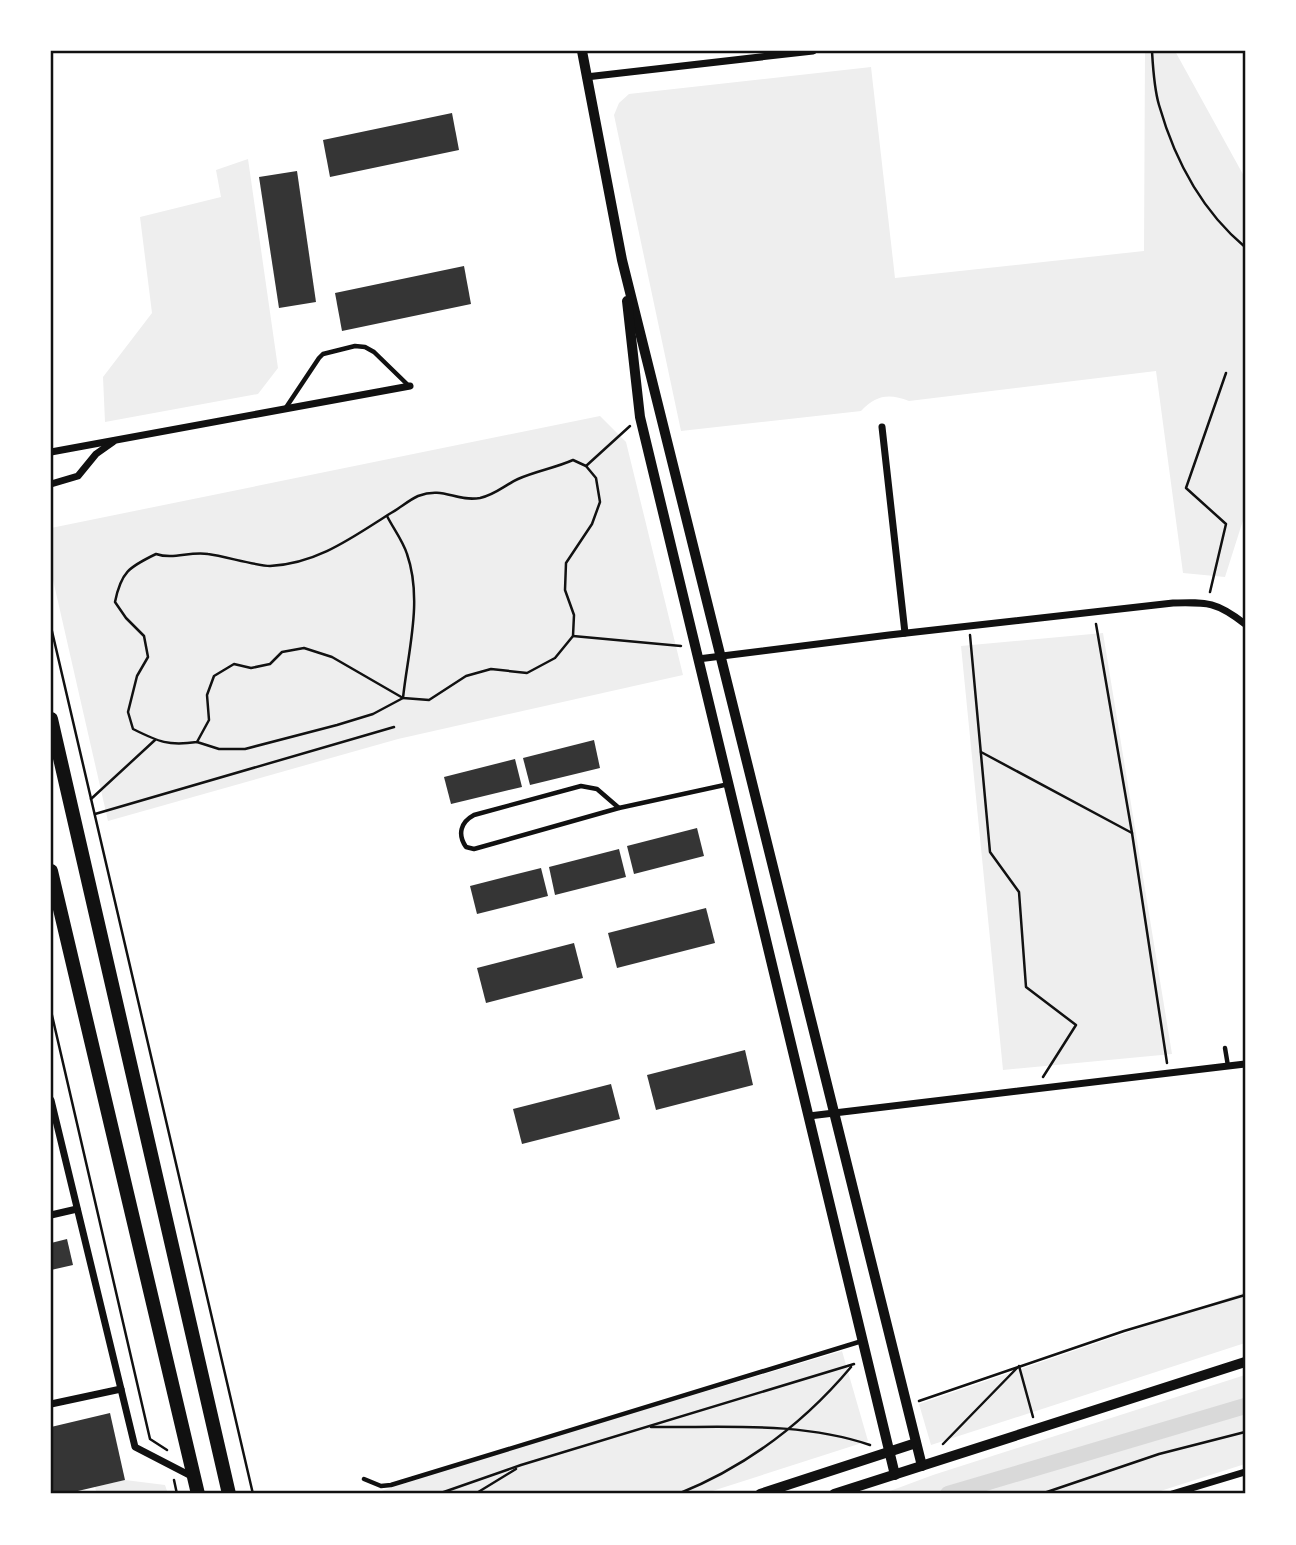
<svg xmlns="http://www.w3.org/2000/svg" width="1296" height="1545" font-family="'Work Sans',sans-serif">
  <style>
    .green { fill: #eee }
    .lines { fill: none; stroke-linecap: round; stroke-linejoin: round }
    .canal { stroke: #d9d9d9; stroke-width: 16 }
    .building { fill: #353535 }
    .path { stroke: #111; stroke-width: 2.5 }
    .service { stroke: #111; stroke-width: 4.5 }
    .minor { stroke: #111; stroke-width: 7 }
    .tertiary { stroke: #111; stroke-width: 10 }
    .primary { stroke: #111; stroke-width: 14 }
    .neatline { fill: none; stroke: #111; stroke-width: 2.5 }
  </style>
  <rect width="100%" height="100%" fill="#fff"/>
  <g class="green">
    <path d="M1145,51h30l70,127v336l-20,63 -42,-4 -27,-202 -247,30c-20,-8 -33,-6 -48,10l-180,20 -67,-316 5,-12 10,-9 242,-27 24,211 249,-27z"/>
    <path d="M248,159l30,209 -20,26 -153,28 -2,-45 49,-64 -12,-96 81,-20 -5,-27z"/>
    <path d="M600,416l26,26 57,233 -285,64 -290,82 -57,-250v-43z"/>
    <path d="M1103,633l69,421 -169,16 -42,-424z"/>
    <path d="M1245,1292v51l-314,102 -12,-41z"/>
    <path d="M842,1351l26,90 -165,53h-330l77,-27z"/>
    <path d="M1245,1375v89l-94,30h-269l51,-19z"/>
    <path d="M125,1480l40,5 3,9h-71l-2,-7z"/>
  </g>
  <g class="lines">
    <path class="canal" d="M948,1494l297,-88"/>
  </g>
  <g class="building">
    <path d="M452,113l7,37 -129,27 -7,-37z"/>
    <path d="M297,171l19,131 -37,6 -20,-131z"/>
    <path d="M464,266l7,38 -129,27 -7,-38z"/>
    <path d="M594,740l6,28 -70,17 -7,-27z"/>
    <path d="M515,759l7,28 -71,17 -7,-27z"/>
    <path d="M697,828l7,28 -70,18 -7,-28z"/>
    <path d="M619,849l7,28 -71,18 -6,-28z"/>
    <path d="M541,868l7,28 -71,18 -7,-28z"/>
    <path d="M706,908l9,35 -98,25 -9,-35z"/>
    <path d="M574,943l9,35 -97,25 -9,-35z"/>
    <path d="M745,1050l8,35 -97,25 -9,-35z"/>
    <path d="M611,1084l9,35 -98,25 -9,-35z"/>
    <path d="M67,1239l6,26 -22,5v-27z"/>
    <path d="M110,1413l15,67 -60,14h-14v-67z"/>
  </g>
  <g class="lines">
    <g class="path">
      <path d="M1152,51c1,17 2,37 7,54 16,56 42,105 86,142"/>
      <path d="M573,460l13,6 10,12 4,24 -8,22 -26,39 -1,27 9,25 -1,21 -18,22 -28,15 -36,-4 -25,7 -37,24 -26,-2 -71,-41 -28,-9 -22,4 -12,12 -19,4 -17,-4 -20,12 -7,19 2,25 -12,22c-29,4 -38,0 -64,-13l-5,-17 9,-36 11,-19 -4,-21 -18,-18 -11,-16c6,-30 14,-35 41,-48 18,6 33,-3 52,0 16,2 49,12 62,12 47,-2 83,-29 121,-53 9,-5 18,-13 27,-17 26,-10 37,6 62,2 15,-3 25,-13 38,-19 18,-8 37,-11 55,-19z"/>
      <path d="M586,466l44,-40"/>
      <path d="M1210,592l16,-68 -40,-36 40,-115"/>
      <path d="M1096,624l36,209 35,230"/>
      <path d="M51,627l202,867"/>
      <path d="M970,635l20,217 29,40 7,95 50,38 -33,52"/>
      <path d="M573,636l108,10"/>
      <path d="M197,742l22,7h26l92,-24 36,-11 30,-16c5,-47 20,-98 4,-144 -4,-13 -14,-26 -20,-38"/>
      <path d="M981,752l151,81"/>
      <path d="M91,799l64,-59"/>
      <path d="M95,814l299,-87"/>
      <path d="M51,1011l99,428 17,11"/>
      <path d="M1019,1366l14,51"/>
      <path d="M919,1401l205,-70 121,-36"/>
      <path d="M651,1427c72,1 149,-6 219,18"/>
      <path d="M943,1444l74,-76"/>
      <path d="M174,1480l3,14"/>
      <path d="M438,1494l83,-29 333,-101"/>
      <path d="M475,1494l41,-25"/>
      <path d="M678,1494c67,-27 126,-71 173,-127"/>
      <path d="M1041,1494l118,-40 86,-22"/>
    </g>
    <g class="service">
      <path d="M285,409l34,-51 4,-4 32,-8 10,1 9,5 35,34"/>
      <path d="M619,808l-22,-19 -16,-3 -107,29c-13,7 -17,19 -8,32l8,2 145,-41 110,-24"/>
      <path d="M1225,1048l3,18"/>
      <path d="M364,1479l17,7 10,-1 471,-144"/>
    </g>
    <g class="minor">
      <path d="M586,77l227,-26"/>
      <path d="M882,427l23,206"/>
      <path d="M51,452l359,-66"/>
      <path d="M51,484l27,-8 18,-22 17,-12"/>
      <path d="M698,659l191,-24 284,-32c35,-1 44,-1 72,21"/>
      <path d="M51,1100l84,347 58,30"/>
      <path d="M809,1116l436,-52"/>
      <path d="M51,1215l26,-6"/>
      <path d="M51,1404l70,-15"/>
      <path d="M1172,1494l73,-22"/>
    </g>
    <g class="tertiary">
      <path d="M582,51l40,209 300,1206"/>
      <path d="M627,301l13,116 255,1058"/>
      <path d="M760,1494l156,-51"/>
      <path d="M834,1494l411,-132"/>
    </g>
    <g class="primary">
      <path d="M51,719l178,775"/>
      <path d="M51,871l147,623"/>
    </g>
  </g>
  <rect width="1296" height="1545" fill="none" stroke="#ffffff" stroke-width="105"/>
  <rect x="52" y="52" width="1192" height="1440" class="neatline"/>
</svg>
